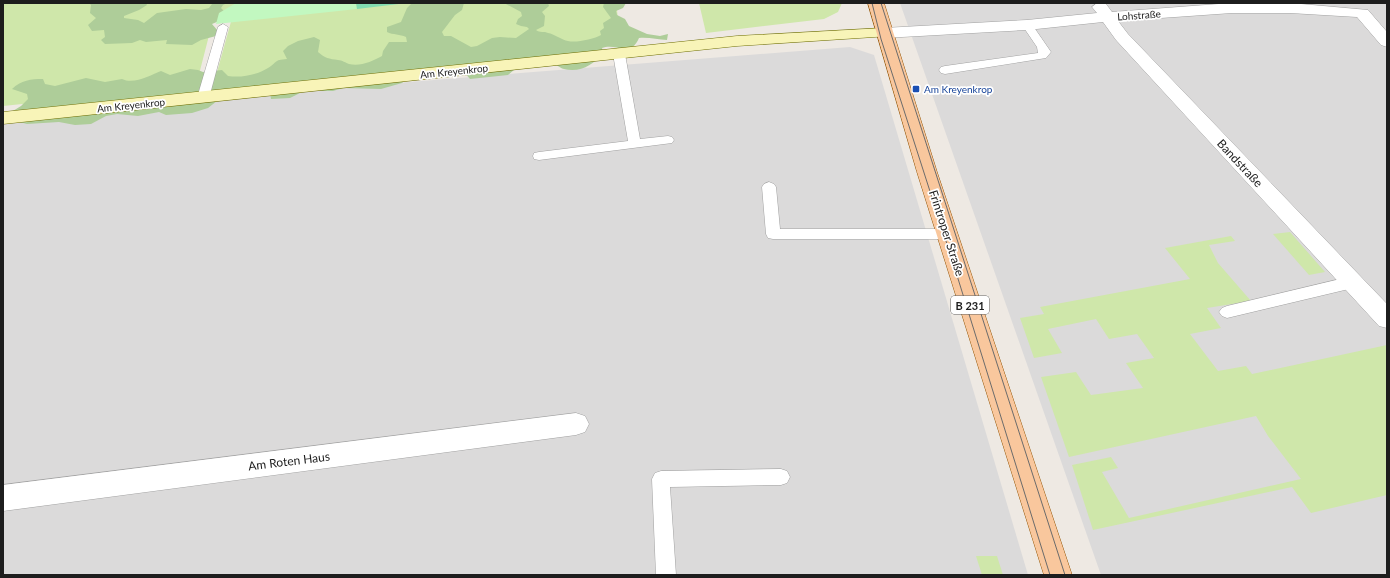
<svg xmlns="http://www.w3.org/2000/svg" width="1390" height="578" font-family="Lato,sans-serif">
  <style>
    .residential { fill: #dbdada }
    .grass { fill: #cfe7aa }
    .forest { fill: #aecd99 }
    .park { fill: #c2f8c0 }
    .pitch { fill: #82dcb0 }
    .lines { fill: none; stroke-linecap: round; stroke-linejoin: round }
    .service-casing { stroke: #a1a1a1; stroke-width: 1 }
    .minor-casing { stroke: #a1a1a1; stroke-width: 1 }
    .secondary-casing { stroke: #717107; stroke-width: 1 }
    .primary-casing { stroke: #935404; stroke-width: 1 }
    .service { fill: #fff; fill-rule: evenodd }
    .minor { fill: #fff; fill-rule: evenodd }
    .secondary { fill: #f8f4b8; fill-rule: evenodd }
    .primary { fill: #f9c79d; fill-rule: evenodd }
    .tram { stroke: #6b6b6b; stroke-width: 1 }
    .transit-dot { fill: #1a4fb4; stroke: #fff; stroke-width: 1.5 }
    .labels { text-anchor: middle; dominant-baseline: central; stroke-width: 3.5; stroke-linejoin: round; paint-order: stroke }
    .far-street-label { font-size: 10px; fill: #1d1d1d; stroke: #fff }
    .far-transit-label { font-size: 10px; fill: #164399; stroke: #fff; text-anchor: start }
    .shield { fill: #fff; stroke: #616161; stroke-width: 1 }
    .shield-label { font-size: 11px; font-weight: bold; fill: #1d1d1d }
    .street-label { font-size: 12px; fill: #1d1d1d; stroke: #fff }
  </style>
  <rect width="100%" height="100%" fill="#eee9e3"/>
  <g class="residential">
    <path d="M900,3h487v572h-286z"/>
    <path d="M850,47l24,8 154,520h-1025v-455l267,-27z"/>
  </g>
  <g class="grass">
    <path d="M3,3h613l5,38 -407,42 18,-65 -19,2 -17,66 -193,20z"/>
    <path d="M699,3h143l-4,9 -14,7 -118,14z"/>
    <path d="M1290,232l35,40 -16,3 -36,-41z"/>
    <path d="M1231,236l4,5 -26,4 9,18 33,38 -44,7 14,20 -31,6 28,37 28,-5 6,8 135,-29v150l-76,18 -19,-26 -199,43 -21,-65 39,-8 7,11 -16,4 27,46 172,-39 -33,-43 -12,-20 -187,41 -28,-80 35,-5 15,23 52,-7 -17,-25 28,-5 -17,-24 -28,5 -13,-20 -48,10 14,24 -28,5 -14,-40 24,-4 -4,-7 150,-28 -25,-31z"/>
    <path d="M976,556h21l6,19h-21z"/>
  </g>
  <g class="forest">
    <path d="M89,3h57l1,2 -8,5 -15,6v2l14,2 6,3 13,-10 29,-4 15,1 8,-2 3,-4 -2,-1h17l-4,2 -2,3 3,3 -5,10 -7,3 6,7 -2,5 -15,4 -9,5 -26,-1 1,-4 -21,2 -6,-2 -8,3 -27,1 -4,-4 4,-3 -1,-7 -12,1 -4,-6 8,-7 -6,-5 1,-8z"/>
    <path d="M412,3h52l-2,7 -7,5 -13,17 2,4h7l20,11 6,-1 15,-8 8,-1 16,1 13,-9 -2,-2 -6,-1 -5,-2 2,-5 4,-3 -1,-4 -17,-9h44l1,3 -7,6 3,4 -1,10 -8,4c4,3 8,1 12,3 6,1 14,7 20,8 8,2 26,-2 33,-6l-1,-4 4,-3 -1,-5 8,-5 -8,-11 1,-4h22l-3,5 -7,3 1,4 8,4 4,7 18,8 13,2 8,-2 -1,6c-9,0 -18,-3 -28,-2 -9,21 -23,4 -37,10l1,4c-9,13 -23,21 -39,17 -5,-1 -9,-6 -13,-9l-30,4 -13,11 -38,4 -6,-7 -53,4 -9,7 -21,6 -38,-1 -10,3h-10l-6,-2 -13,2 -14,7 -19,1 -1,-6 -53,8 -9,7 -16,5 -26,2 -7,-3 -21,4 -21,-2 -11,2 -15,8 -16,1 -16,-3 -32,2 -11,-3 -8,-7 13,-8 7,-7 -1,-5 -15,-5c9,-9 19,-10 31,-10l2,5 10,2 31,-8 19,4 17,-3c12,6 29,-4 39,-8l9,4 20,-6 8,1 5,2 19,-2 6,6c13,2 29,-1 40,-8 10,-6 5,-8 19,-9l-4,-8 5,-5 10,-5 16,-4 6,3 -2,12c7,6 11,7 20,8 4,0 8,3 11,4 11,3 24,-3 33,-8l1,-5 6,-9h18l-1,-5c-6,-3 -13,-2 -19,-5v-5l14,-5 6,-14z"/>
  </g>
  <path class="park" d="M236,3h120l1,6 -141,15 3,-11z"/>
  <path class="pitch" d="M356,3h51l-50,6z"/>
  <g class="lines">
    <g class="service-casing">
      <g id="service">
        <path d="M1027,22l4,1 20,29 -5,6 -101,16 -4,-1 -2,-3 2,-3 4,-1 93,-13 -1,-6 -15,-22z"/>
        <path d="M223,24l5,3 -19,71 -2,3h-8l-2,-3 21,-71z"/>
        <path d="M619,51l4,1 2,2 15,85 28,-3 4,1 2,3 -2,3 -133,17 -5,-1 -1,-3 1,-3 5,-1 89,-11 -15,-87 2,-2z"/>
        <path d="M769,182l5,2 2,3 4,42h167l5,1 2,4 -2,4 -5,1h-174l-5,-1 -2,-4 -4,-47 2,-3z"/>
        <path d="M1353,276l5,2 2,4 -2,4 -5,2 -126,30 -5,-2 -3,-4 3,-4 5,-2z"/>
        <path d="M781,469l6,2 3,6 -3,6 -6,2 -111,2 6,88h-20l-4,-96 3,-6 6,-2z"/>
      </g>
    </g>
    <g class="minor-casing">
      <g id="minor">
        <path d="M1097,3l9,1 6,8 120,-9h58l78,7 19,22v15l-6,-2 -24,-28 -67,-4h-58l-114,8 10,13 259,270v24l-8,-2 -263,-286 -13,-18 -76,8 -143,8 -6,-2 -2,-3 2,-3 6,-2 143,-8 70,-7 -5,-6z"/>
        <path d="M576,413l9,3 4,8 -4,8 -9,3 -573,76v-26z"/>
      </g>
    </g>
    <g class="secondary-casing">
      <path id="secondary" d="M884,28l6,2 2,3 -2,3 -153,10 -734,78v-12l734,-76z"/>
    </g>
    <g class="primary-casing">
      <path id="primary" d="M868,3h16l53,169 135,403h-28l-127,-403z"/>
    </g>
    <use href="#service" class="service"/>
    <use href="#minor" class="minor"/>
    <use href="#secondary" class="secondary"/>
    <use href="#primary" class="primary"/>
    <g class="tram">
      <path d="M872,3l9,36 74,230 95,306"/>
      <path d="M881,3l184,572"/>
    </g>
  </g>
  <rect class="transit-dot" x="912" y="85" width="8" height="8" rx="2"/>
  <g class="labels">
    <g class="far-street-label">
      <text transform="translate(1139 15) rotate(-4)">Lohstraße</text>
      <text transform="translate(454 71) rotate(-6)">Am Kreyenkrop</text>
      <text transform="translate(131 105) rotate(-6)">Am Kreyenkrop</text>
    </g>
    <g class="far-transit-label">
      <text x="924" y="89">Am Kreyenkrop</text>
    </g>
    <rect class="shield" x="951" y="296" width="38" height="18" rx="3"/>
    <g class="shield-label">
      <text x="970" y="305">B 231</text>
    </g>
    <g class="street-label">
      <text transform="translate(1240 163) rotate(47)">Bandstraße</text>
      <text transform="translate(947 233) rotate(72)">Frintroper Straße</text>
      <text transform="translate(289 461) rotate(-7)">Am Roten Haus</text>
    </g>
  </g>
  <rect width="1390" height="578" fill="none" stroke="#1d1d1d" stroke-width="8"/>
</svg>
